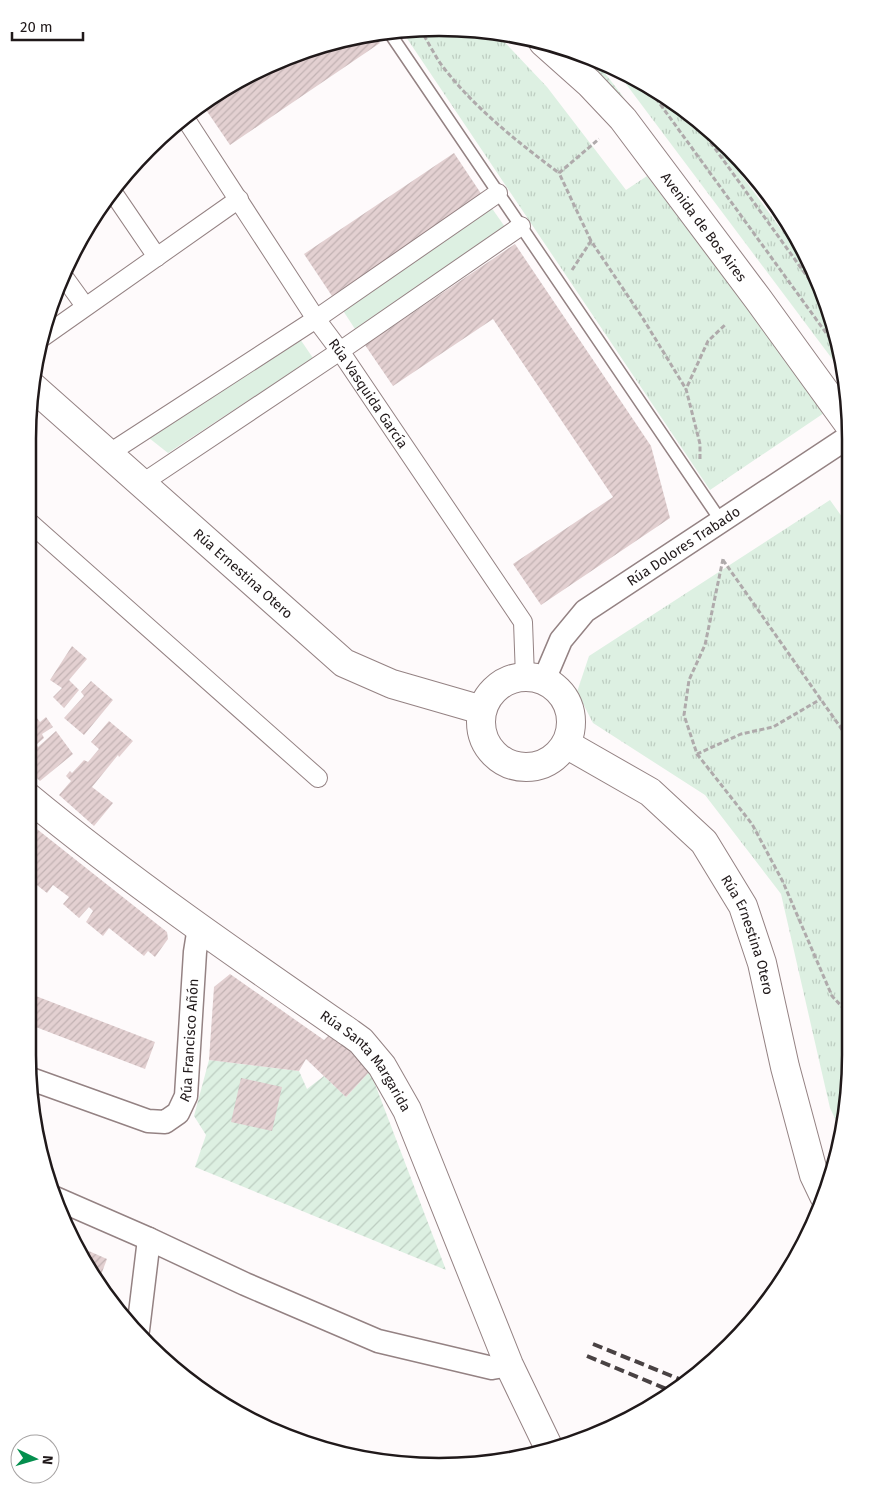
<svg xmlns="http://www.w3.org/2000/svg" width="878" height="1494" font-family="'Fira Sans',sans-serif">
  <style>
    .grass { fill: #ddf0e2 }
    .park { fill: url(#park-tufts) }
    .garden { fill: url(#garden-furrows) }
    .building { fill: url(#building-hatch) }
    .lines { fill: none; stroke-linecap: round; stroke-linejoin: round }
    .service-casing { stroke: #948283; stroke-width: 14 }
    .pedestrian-casing { stroke: #948283; stroke-width: 20 }
    .minor-casing { stroke: #948283; stroke-width: 25 }
    .tertiary-casing { stroke: #948283; stroke-width: 30 }
    .path { stroke: #afaaab; stroke-width: 3; stroke-dasharray: 5 2.5; stroke-linecap: butt }
    .service { stroke: #fff; stroke-width: 11 }
    .pedestrian { stroke: #fff; stroke-width: 18 }
    .minor { stroke: #fff; stroke-width: 22 }
    .tertiary { stroke: #fff; stroke-width: 28 }
    .rail { stroke: #494243; stroke-width: 4; stroke-dasharray: 10 5; stroke-linecap: butt }
    .labels { text-anchor: middle; dominant-baseline: central; stroke-width: 4; stroke-linejoin: round; paint-order: stroke }
    .street-label { font-size: 14px; fill: #20191a; stroke: #fff }
    .rim { fill: none; stroke: #20191a; stroke-width: 2.5 }
  </style>
  <defs>
    <pattern id="park-tufts" width="24" height="20" patternUnits="userSpaceOnUse" patternTransform="scale(1.25)"><rect width="24" height="20" fill="#ddf0e2"/><path d="M3 7l-1-3M5 7V3M7 7l1-3M15 17l-1-3M17 17v-4M19 17l1-3" fill="none" stroke="#bdcdc1"/></pattern>
    <pattern id="garden-furrows" width="10" height="10" patternUnits="userSpaceOnUse" patternTransform="scale(1.25)"><rect width="10" height="10" fill="#ddf0e2"/><path d="M-1 1l2-2M0 10L10 0M9 11l2-2" fill="none" stroke="#bdcdc1"/></pattern>
    <pattern id="building-hatch" width="6" height="6" patternUnits="userSpaceOnUse" patternTransform="scale(1.25)"><rect width="6" height="6" fill="#e3d0d1"/><path d="M-1 1l2-2M0 6l6-6M5 7l2-2" fill="none" stroke="#c2b2b3"/></pattern>
  </defs>
  <rect width="100%" height="100%" fill="#fefafb"/>
  <g class="grass">
    <path d="M491,207l14,20 -150,102 -13,-20z"/>
    <path d="M300,339l13,19 -145,95 -19,-15z"/>
  </g>
  <g class="park">
    <path d="M439,28l57,5 51,54 79,103 21,-14 180,235 -117,79 -308,-459z"/>
    <path d="M614,68l53,29 43,35 104,142 15,33 13,65z"/>
    <path d="M830,500l20,28v554l-10,47 -10,-21 -49,-214 -76,-99 -112,-72 -16,-31 12,-36z"/>
  </g>
  <g class="garden">
    <path d="M571,51l22,7 32,41 -50,-44z"/>
    <path d="M209,1060l90,11 8,18 17,-13 22,21 24,-26 76,199 -251,-103 11,-32 -12,-19z"/>
  </g>
  <g class="building">
    <path d="M373,34l7,9 -150,102 -28,-41 12,-9 67,-36 77,-24z"/>
    <path d="M454,153l28,42 -150,101 -28,-42z"/>
    <path d="M515,244l136,202 19,72 -129,87 -28,-41 100,-67 -120,-178 -100,67 -28,-41z"/>
    <path d="M72,646l15,13 -18,21 10,10 -15,18 -11,-11 9,-9 -12,-8z"/>
    <path d="M91,681l22,19 -29,35 -20,-17 20,-22 -3,-4z"/>
    <path d="M28,700l5,6 -3,3 10,13 6,-5 7,10 -11,7 2,4 -8,7 2,2 18,-16 17,23 -33,27 -12,-11z"/>
    <path d="M109,721l24,20 -14,16 -1,-2 -26,32 21,16 -19,23 -35,-31 12,-14 -5,-5 4,-5 2,2 12,-13 4,2 11,-13 -8,-7z"/>
    <path d="M28,822l139,110 1,7 -13,18 -7,-6 -4,5 -35,-28 -6,8 -17,-14 7,-11 -4,-4 -10,11 -16,-14 6,-7 -16,-12 -6,8 -19,-15 9,-12 -5,-4 -4,7z"/>
    <path d="M230,974l94,66 7,-7 39,38 -24,26 -40,-38 -7,12 -90,-11 5,-73z"/>
    <path d="M28,993l127,49 -10,27 -117,-45z"/>
    <path d="M241,1078l41,9 -10,44 -41,-9z"/>
    <path d="M82,1248l25,11 -8,21 -8,-14z"/>
  </g>
  <g class="lines">
    <g class="service-casing">
      <path id="service" d="M389,32l332,489"/>
    </g>
    <g class="pedestrian-casing">
      <g id="pedestrian">
        <path id="s1" d="M185,118l131,201 24,32 183,271 2,55"/>
        <path d="M112,191l45,66"/>
        <path d="M64,277l21,29"/>
        <path d="M43,337l196,-138"/>
        <path d="M108,454l208,-135 182,-126"/>
        <path d="M141,484l199,-133 181,-125"/>
        <path d="M28,521l290,257"/>
      </g>
    </g>
    <g class="minor-casing">
      <g id="minor">
        <path id="s2" d="M544,680l17,-40 24,-29 265,-175"/>
        <path id="s3" d="M31,1079l117,42 17,1 13,-9 8,-17 9,-144 4,-25"/>
        <path d="M55,1198l94,41 -11,91"/>
        <path d="M149,1239l96,45 133,57 114,27 17,-3"/>
      </g>
    </g>
    <g class="tertiary-casing">
      <g id="tertiary">
        <path id="s4" d="M543,42l46,41 34,36 135,180 92,127"/>
        <path id="s5" d="M33,387l311,276 48,21 90,26"/>
        <circle cx="526" cy="722" r="45"/>
        <path id="s6" d="M566,744l84,48 54,50 39,64 19,57 23,104 29,108 10,21"/>
        <path id="s7" d="M28,797c103,85 212,160 322,236l11,8 21,25 25,44 102,255 39,81"/>
      </g>
    </g>
    <g class="path">
      <path d="M420,29c7,11 13,23 20,34 33,44 75,77 119,110"/>
      <path d="M647,86l190,262"/>
      <path d="M693,118l134,186"/>
      <path d="M591,241l-32,-68 40,-34"/>
      <path d="M572,270l19,-29 51,76 44,72"/>
      <path d="M700,459v-15l-14,-55 22,-48 18,-17"/>
      <path d="M723,559l-18,86 -16,35 -5,35 13,39 44,-20 32,-7 48,-28"/>
      <path d="M723,560l127,181"/>
      <path d="M840,727l10,-8"/>
      <path d="M697,754l55,70 31,58 49,114 14,15"/>
      <path d="M850,991l-4,20 4,3"/>
    </g>
    <use href="#service" class="service"/>
    <use href="#pedestrian" class="pedestrian"/>
    <use href="#minor" class="minor"/>
    <use href="#tertiary" class="tertiary"/>
    <g class="rail">
      <path d="M593,1344l91,37"/>
      <path d="M587,1356l82,34"/>
    </g>
  </g>
  <g class="labels">
    <g class="street-label">
      <text stroke="none"><textPath href="#s4" startOffset="246">Avenida de Bos Aires</textPath></text>
      <text stroke="none"><textPath href="#s1" startOffset="331">Rúa Vasquida García</textPath></text>
      <text stroke="none"><textPath href="#s2" startOffset="199">Rúa Dolores Trabado</textPath></text>
      <text stroke="none"><textPath href="#s5" startOffset="281">Rúa Ernestina Otero</textPath></text>
      <text stroke="none"><textPath href="#s6" startOffset="274">Rúa Ernestina Otero</textPath></text>
      <text stroke="none"><textPath href="#s3" startOffset="232">Rúa Francisco Añón</textPath></text>
      <text stroke="none"><textPath href="#s7" startOffset="431">Rúa Santa Margarida</textPath></text>
    </g>
  </g>
  <path d="M0 0H878V1494H0ZM439 36H439A403 403 0 0 1 842 439V1055A403 403 0 0 1 439 1458H439A403 403 0 0 1 36 1055V439A403 403 0 0 1 439 36Z" fill="#fff" fill-rule="evenodd"/>
  <path class="rim" d="M439 36H439A403 403 0 0 1 842 439V1055A403 403 0 0 1 439 1458H439A403 403 0 0 1 36 1055V439A403 403 0 0 1 439 36Z"/>
  <g transform="translate(35 1459) rotate(95)"><circle r="24" fill="#ffffff" stroke="#a6a3a3"/>
  <path d="M0-4L9 19L0 12L-9 19Z" fill="#048f4e"/>
  <text y="-8" font-size="14" font-weight="bold" text-anchor="middle" fill="#20191a">N</text>
  </g>
  <path d="M12 32v8h71v-8" fill="none" stroke="#20191a" stroke-width="2.5"/>
  <text x="20" y="32" font-size="15" fill="#20191a" stroke="#ffffff" stroke-width="4" paint-order="stroke">20 m</text>
</svg>
